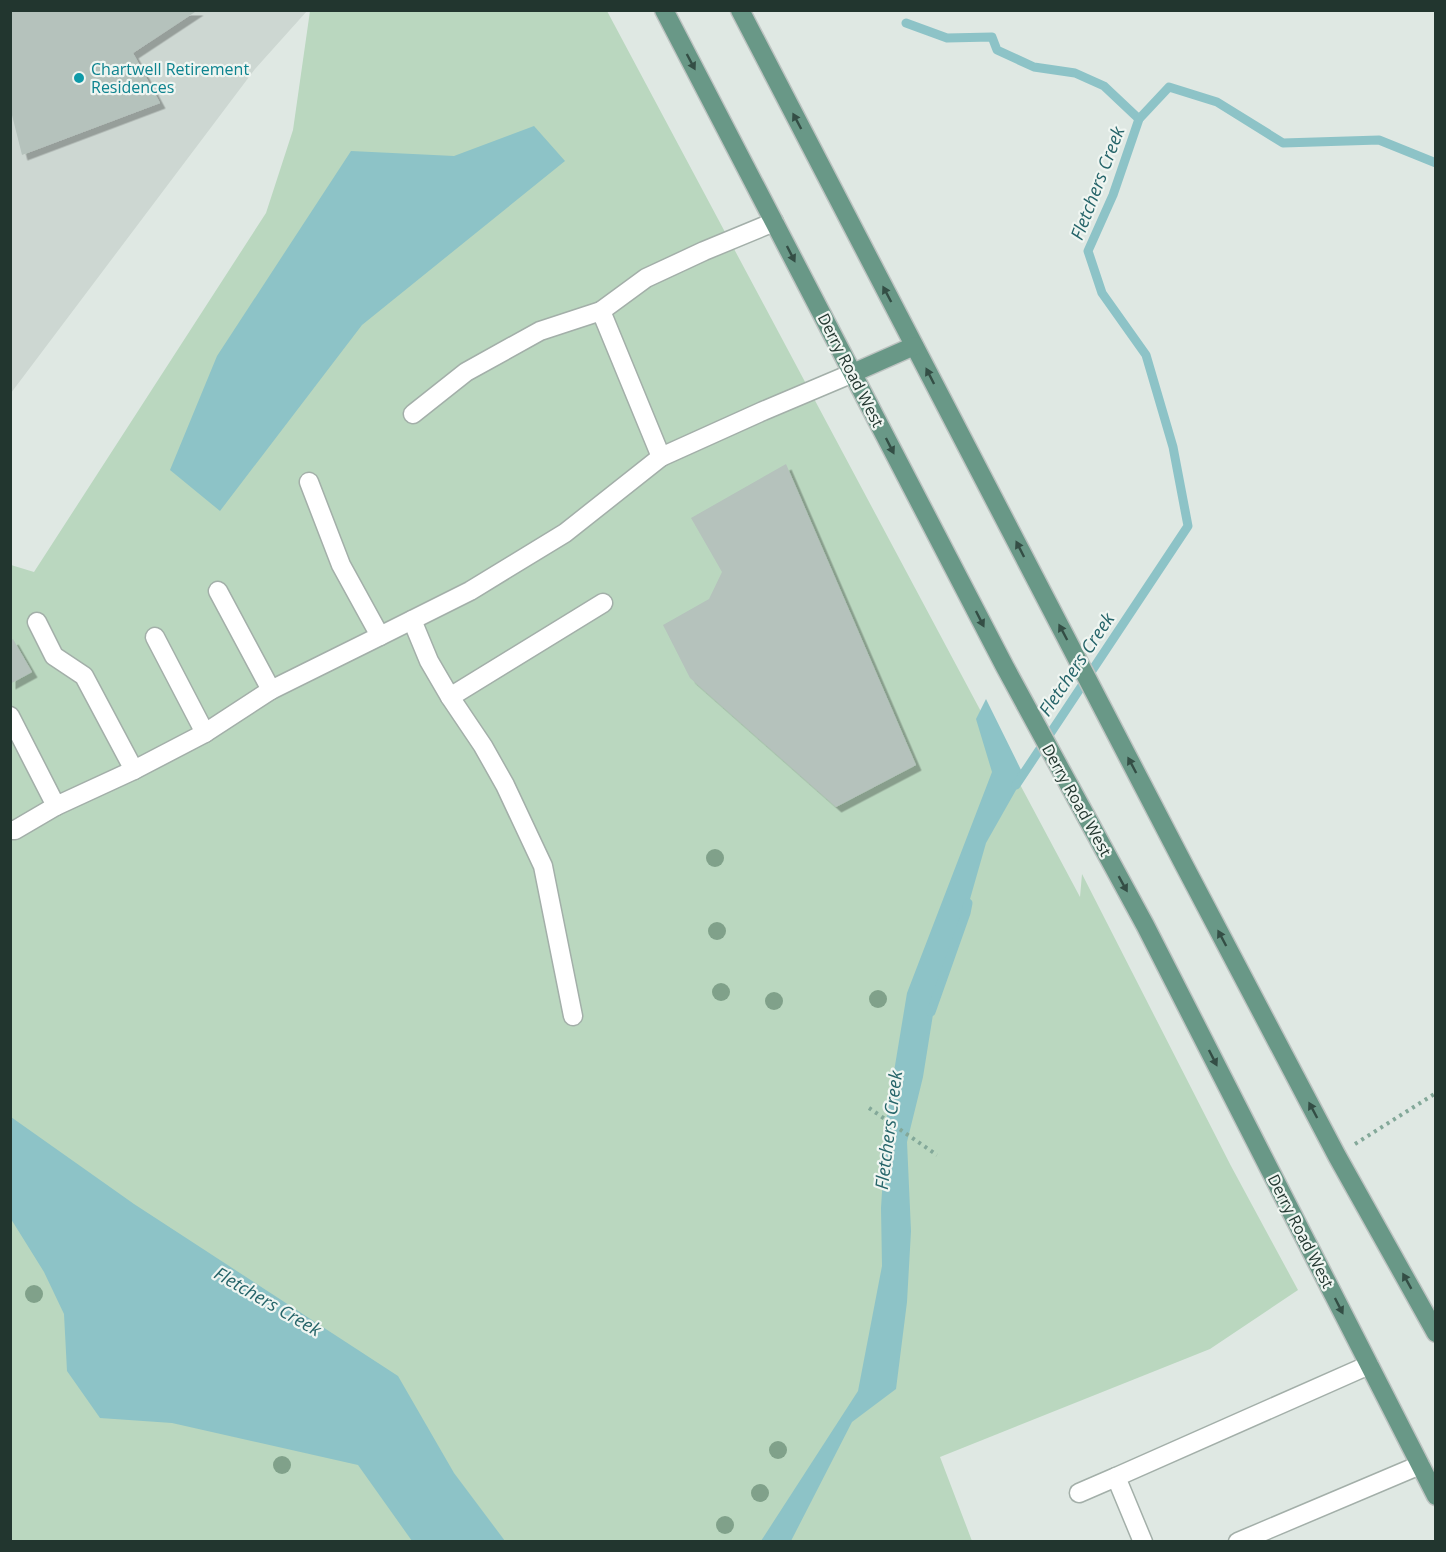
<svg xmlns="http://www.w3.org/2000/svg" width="1446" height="1552" font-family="'Open Sans',sans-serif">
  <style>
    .built { fill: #cdd7d2 }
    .green { fill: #bad7bf }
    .water { fill: #8dc3c7 }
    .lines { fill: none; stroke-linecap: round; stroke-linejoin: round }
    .stream { stroke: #8dc3c7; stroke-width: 9 }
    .building { fill: #b5c2bc; filter: url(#shadow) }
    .minor-casing { stroke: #a3afa9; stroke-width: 21 }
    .major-casing { stroke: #bdc3c1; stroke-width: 21 }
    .path { stroke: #83a899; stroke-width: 4; stroke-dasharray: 3 4.5; stroke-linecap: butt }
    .minor { stroke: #fff; stroke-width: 18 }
    .major { stroke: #699887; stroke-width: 18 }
    .tree { fill: #80a18a }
    .oneway { fill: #344e45 }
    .culture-dot { fill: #0f9aa8; stroke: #eff5f1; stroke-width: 2 }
    .labels { text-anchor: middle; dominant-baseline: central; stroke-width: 4.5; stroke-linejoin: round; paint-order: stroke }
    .culture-label { font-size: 16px; fill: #0d838f; stroke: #eff5f1; text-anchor: start }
    .street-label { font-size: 16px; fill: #22362f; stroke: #eff5f1 }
    .water-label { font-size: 18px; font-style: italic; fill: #256469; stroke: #eff5f1 }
  </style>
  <defs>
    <filter id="shadow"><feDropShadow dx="5.5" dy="5.5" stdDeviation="0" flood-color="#0004"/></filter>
  </defs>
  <rect width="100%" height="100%" fill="#dfe8e3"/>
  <path class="built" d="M11,11h296l-52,58 -244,324z"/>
  <path class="green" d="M310,11h297l473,886 2,-23 149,292 67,124 -88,59 -270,108 32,84 -961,1v-977l23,7 232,-359 27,-83z"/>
  <g class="water">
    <path d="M534,126l31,35 -203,164 -142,186 -50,-41 47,-114 134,-205 103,5z"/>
    <path d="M986,699l38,77 -38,67 -20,70 -27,64 -16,100 -16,65 4,89 -4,71 -11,87 -44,33 -61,119h-30l97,-150 24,-125 -1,-58 6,-94 20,-121 85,-221 -16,-53z"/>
    <path d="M11,1117l123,87 264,172 56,97 51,68h-93l-54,-76 -186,-42 -72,-5 -33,-47 -3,-57 -20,-42 -33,-53z"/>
  </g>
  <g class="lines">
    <g class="stream">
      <path d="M906,23l41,15 45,-1 5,13 37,17 41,6 29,13 35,33"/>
      <path d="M1016,785l172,-259 -15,-79 -27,-92 -44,-62 -14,-42 25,-56 26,-76 30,-32 48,15 66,41 96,-3 57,23"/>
      <path d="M931,1012l35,-99 2,-10"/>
    </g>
  </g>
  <g class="building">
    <path d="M10,10h188l-65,43 27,50 -138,52 -12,-48z"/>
    <path d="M786,464l130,301 -80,42 -146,-129 -27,-53 46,-26 13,-27 -31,-54z"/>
    <path d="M13,639l19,33 -22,12v-43z"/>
  </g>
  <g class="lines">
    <g class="minor-casing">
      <g id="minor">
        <path d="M601,311l45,-33 58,-27 70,-29"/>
        <path d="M413,414l53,-42 74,-41 61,-20 60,146 102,-46 90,-38"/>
        <path d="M218,591l53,99"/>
        <path d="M412,620l17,41 21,36 33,49 22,39 38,81 30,150"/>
        <path d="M37,622l17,34 30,20 50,94"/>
        <path d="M380,636l90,-45 95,-58 96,-76"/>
        <path d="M155,637l50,96"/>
        <path d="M450,697l153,-94"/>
        <path d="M10,716l46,90 78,-36 71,-37 66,-43 109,-54 -39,-71 -32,-83"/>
        <path d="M10,830h5l41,-24"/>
        <path d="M1079,1493l37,-16"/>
        <path d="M1143,1542l-27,-65 253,-112"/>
        <path d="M1238,1542l182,-77"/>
      </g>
    </g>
    <g class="major-casing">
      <g id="major">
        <path d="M664,10l341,657 140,258 291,571"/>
        <path d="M740,10l443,853 154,293 99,177"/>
        <path d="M853,373l61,-27"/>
      </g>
    </g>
    <g class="path">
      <path d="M869,1108l68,47"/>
      <path d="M1355,1144l81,-51"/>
    </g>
    <use href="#minor" class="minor"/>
    <use href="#major" class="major"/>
  </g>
  <g class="tree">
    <circle cx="715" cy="858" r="9"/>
    <circle cx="717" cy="931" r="9"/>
    <circle cx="721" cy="992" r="9"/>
    <circle cx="878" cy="999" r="9"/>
    <circle cx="774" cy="1001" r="9"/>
    <circle cx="34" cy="1294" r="9"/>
    <circle cx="778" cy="1450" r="9"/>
    <circle cx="282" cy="1465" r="9"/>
    <circle cx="760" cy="1493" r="9"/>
    <circle cx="725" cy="1525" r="9"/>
  </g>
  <defs><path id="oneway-solid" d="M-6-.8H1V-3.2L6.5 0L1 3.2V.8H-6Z" transform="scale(1.5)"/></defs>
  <g class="oneway">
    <use href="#oneway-solid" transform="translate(691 62) rotate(62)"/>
    <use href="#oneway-solid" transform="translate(797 121) rotate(-118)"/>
    <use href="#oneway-solid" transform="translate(791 254) rotate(63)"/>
    <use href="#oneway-solid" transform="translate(887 294) rotate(-118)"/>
    <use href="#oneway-solid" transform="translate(930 376) rotate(-117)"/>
    <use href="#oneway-solid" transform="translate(890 446) rotate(63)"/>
    <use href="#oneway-solid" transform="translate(1020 549) rotate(-117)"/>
    <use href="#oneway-solid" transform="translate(980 619) rotate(63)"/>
    <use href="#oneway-solid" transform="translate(1063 632) rotate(-118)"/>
    <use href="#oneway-solid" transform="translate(1132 765) rotate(-118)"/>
    <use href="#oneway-solid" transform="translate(1123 884) rotate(61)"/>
    <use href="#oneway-solid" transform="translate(1222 938) rotate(-118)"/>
    <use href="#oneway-solid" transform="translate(1213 1058) rotate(63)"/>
    <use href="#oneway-solid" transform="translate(1313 1110) rotate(-118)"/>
    <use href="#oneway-solid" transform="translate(1407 1281) rotate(-119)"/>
    <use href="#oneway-solid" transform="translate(1339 1306) rotate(63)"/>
  </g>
  <circle class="culture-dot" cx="79" cy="78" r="6"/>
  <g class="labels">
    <g class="culture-label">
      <text x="91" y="69">Chartwell Retirement<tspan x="91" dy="18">Residences</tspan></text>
    </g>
    <g class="street-label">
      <text transform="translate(851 370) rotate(63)">Derry Road West</text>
      <text transform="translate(1077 800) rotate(61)">Derry Road West</text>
      <text transform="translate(1301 1231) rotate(63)">Derry Road West</text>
    </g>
    <g class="water-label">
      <text transform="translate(1097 183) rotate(-69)">Fletchers Creek</text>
      <text transform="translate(1076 664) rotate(-56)">Fletchers Creek</text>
      <text transform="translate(888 1130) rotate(-83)">Fletchers Creek</text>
      <text transform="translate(268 1301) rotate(30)">Fletchers Creek</text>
    </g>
  </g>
  <rect width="1446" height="1552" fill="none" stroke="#22362f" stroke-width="24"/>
</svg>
